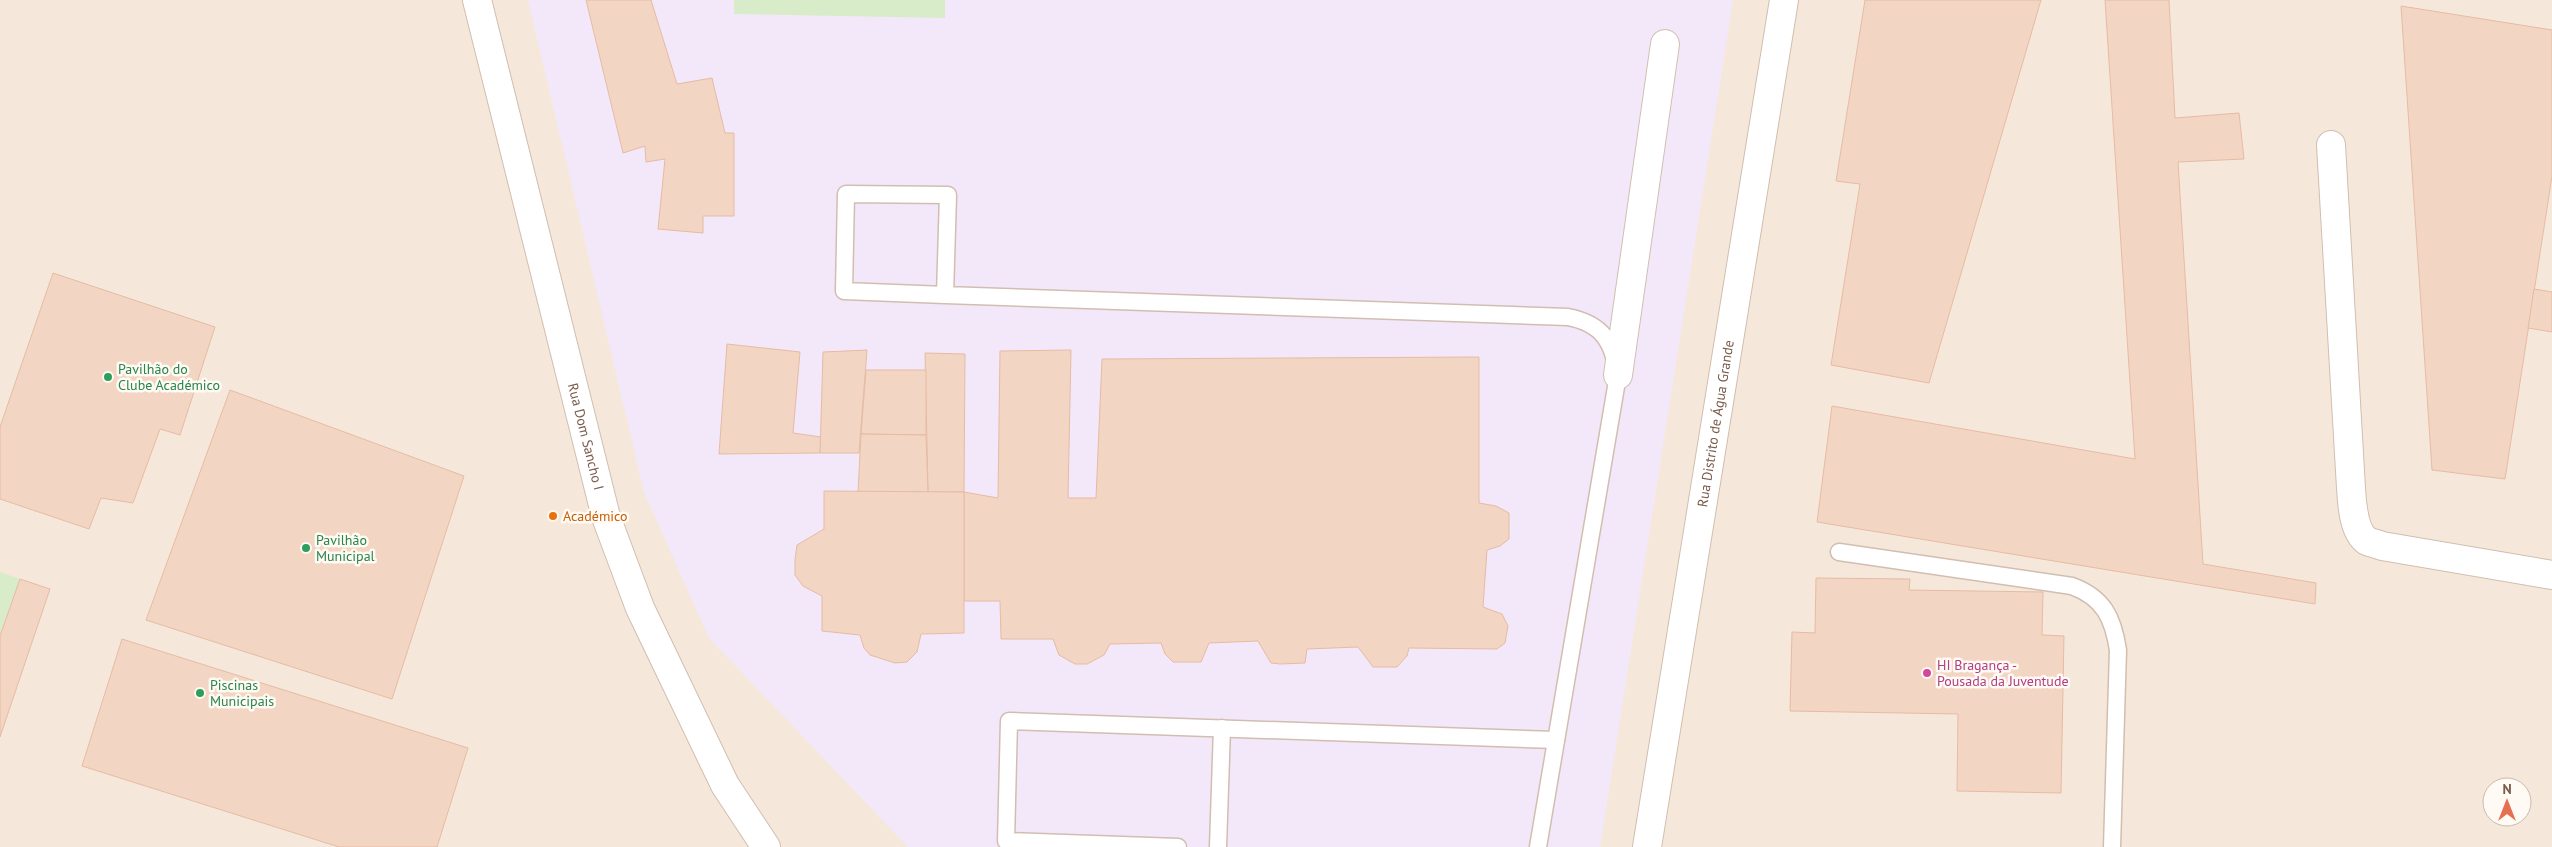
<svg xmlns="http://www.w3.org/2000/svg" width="2552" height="847" font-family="'PT Sans',sans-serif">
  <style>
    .residential { fill: #f5e8da; fill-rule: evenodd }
    .education { fill: #f3e8fa }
    .green { fill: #d8ecc9 }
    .building { fill: #f3d5c3; stroke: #e6bba3 }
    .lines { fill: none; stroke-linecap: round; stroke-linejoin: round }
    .lane-casing { stroke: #d1beb0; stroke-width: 19 }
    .street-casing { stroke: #d1beb0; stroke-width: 30 }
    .lane { stroke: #fff; stroke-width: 16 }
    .street { stroke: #fff; stroke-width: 28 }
    .leisure-dot { fill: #2e9e5b; stroke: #fffaf3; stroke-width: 2 }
    .food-dot { fill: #e8710a; stroke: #fffaf3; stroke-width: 2 }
    .hotel-dot { fill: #d1479c; stroke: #fffaf3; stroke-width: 2 }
    .labels { text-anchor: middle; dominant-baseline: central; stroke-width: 5; stroke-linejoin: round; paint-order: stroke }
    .leisure-label { font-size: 14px; fill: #27864d; stroke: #fffaf3; text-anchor: start }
    .street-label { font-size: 14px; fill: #7a5c4d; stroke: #fffaf3 }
    .food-label { font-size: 14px; fill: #c56008; stroke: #fffaf3; text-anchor: start }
    .hotel-label { font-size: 14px; fill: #b23c85; stroke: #fffaf3; text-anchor: start }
  </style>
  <rect width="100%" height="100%" fill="#fdf6ec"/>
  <path class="residential" d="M0,0h2552v847h-2552zM2492,787h30v30h-30z"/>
  <path class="education" d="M528,0h1205l-133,847h-692l-199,-209 -65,-146z"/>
  <g class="green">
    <path d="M734,0h211v18l-211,-4z"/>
    <path d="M0,572l20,7 -20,57z"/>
  </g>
  <g class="building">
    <path d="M586,0h65l26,84 35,-6 13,55h9v83h-31v17l-45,-4 7,-70 -19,3 -1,-16 -22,7z"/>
    <path d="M1865,0h176l-112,383 -98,-18 29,-181 -24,-3z"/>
    <path d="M2105,0h64l6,118 64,-5 5,46 -66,3 25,402 113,19 -1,21 -498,-82 15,-116 303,53z"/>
    <path d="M2401,6l151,24v146l-47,303 -73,-9z"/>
    <path d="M53,273l162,54 -35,108 -20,-6 -27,74 -32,-5 -12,31 -89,-30v-72z"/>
    <path d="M2534,289l18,3v40l-24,-4z"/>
    <path d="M727,344l73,8 -7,81 28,4 -1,16 -101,1z"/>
    <path d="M867,350l-8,103h-39l3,-101z"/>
    <path d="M1071,350l-3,148h28l6,-139 377,-2v146l17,3 13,7v26l-9,7 -13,4 -4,57 19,7 6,12 -3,17 -8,6 -88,-1 -2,8 -10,11h-24l-15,-20 -51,2 -2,14 -25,1 -9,-1 -13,-22 -49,2 -8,19h-28l-8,-8 -4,-11 -51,1 -6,11 -17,9h-12l-16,-9 -6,-16h-52l-1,-38h-36v-109l34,6 2,-147z"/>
    <path d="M925,353l40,1 -1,138h-36z"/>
    <path d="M866,370h60v65l-65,-1z"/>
    <path d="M230,390l234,86 -72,223 -246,-79z"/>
    <path d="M861,434l65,1 2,57h-70z"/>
    <path d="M824,491l140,1v141l-43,1 -4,18 -10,10 -12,1 -25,-8 -6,-7 -4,-13 -38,-4v-35l-19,-10 -8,-11v-15l2,-15 27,-16z"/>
    <path d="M1816,578l94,1 -1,11 134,2 -1,43 22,1 -3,157 -104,-2 1,-77 -168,-3 2,-79 23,1z"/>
    <path d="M20,579l30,10 -50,148v-101z"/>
    <path d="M122,639l346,109 -31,99h-98l-257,-81z"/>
  </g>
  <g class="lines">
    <g class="lane-casing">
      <g id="lane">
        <path d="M945,295l3,-100 -102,-1 -2,97 101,4 623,22c35,7 45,25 50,58l-80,472"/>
        <path d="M1839,552l233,34c32,12 41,32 46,64l-6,197"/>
        <path d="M1178,847l-172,-6 3,-120 547,19"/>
        <path d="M1218,847l4,-119"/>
      </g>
    </g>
    <g class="street-casing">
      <g id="street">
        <path id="s1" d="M477,0l129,517 34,91 85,177 41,62"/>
        <path d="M2331,145l20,343c1,15 2,43 16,53 4,2 11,3 15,5l170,29"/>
        <path d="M1618,375l47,-331"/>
        <path id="s2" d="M1647,847l137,-847"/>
      </g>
    </g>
    <use href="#lane" class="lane"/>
    <use href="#street" class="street"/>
  </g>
  <g class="leisure-dot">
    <circle cx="108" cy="377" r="5"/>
    <circle cx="306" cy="548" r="5"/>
    <circle cx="200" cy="693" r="5"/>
  </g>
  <circle class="food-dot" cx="553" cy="516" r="5"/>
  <circle class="hotel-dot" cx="1927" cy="673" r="5"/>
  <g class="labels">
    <g class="leisure-label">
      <text x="118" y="369">Pavilhão do<tspan x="118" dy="16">Clube Académico</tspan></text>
      <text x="316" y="540">Pavilhão<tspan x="316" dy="16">Municipal</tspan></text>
      <text x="210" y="685">Piscinas<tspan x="210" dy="16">Municipais</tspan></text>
    </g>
    <g class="street-label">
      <text stroke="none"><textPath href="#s2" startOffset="429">Rua Distrito de Água Grande</textPath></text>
      <text stroke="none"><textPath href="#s1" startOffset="450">Rua Dom Sancho I</textPath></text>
    </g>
    <g class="food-label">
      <text x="563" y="516">Académico</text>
    </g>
    <g class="hotel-label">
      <text x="1937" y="665">HI Bragança -<tspan x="1937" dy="16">Pousada da Juventude</tspan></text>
    </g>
  </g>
  <g transform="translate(2507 802)"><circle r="24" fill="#fffaf3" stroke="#cabbb1"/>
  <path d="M0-4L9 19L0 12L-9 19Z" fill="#e76f51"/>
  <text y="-8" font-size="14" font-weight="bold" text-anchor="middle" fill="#7a5c4d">N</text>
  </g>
</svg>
